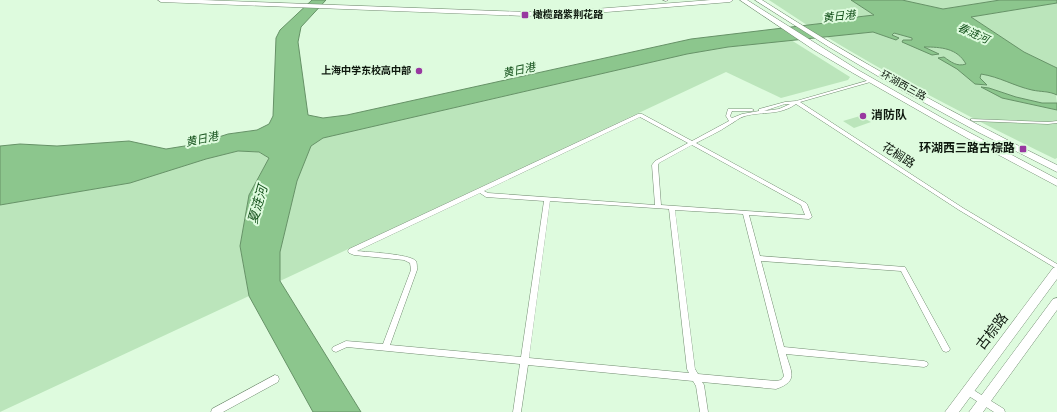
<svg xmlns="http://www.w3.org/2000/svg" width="1057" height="412" font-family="Overpass,'Noto Sans SC',sans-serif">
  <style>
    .green { fill: #bbe5bb }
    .water { fill: #8cc68d; stroke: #669267 }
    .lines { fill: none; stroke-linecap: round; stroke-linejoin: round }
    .street-casing { stroke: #738d72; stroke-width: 1 }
    .secondary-casing { stroke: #738d72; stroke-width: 1 }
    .primary-casing { stroke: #738d72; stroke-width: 1 }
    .street { fill: #fff; fill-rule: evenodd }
    .secondary { fill: #fff; fill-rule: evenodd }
    .primary { fill: #fff; fill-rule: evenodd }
    .poi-dot { fill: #9838a0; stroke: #defbde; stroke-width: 1.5 }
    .labels { text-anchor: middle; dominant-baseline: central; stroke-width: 4; stroke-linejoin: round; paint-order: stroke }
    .far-poi-label { font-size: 10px; font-weight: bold; fill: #0e180e; stroke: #defbde; text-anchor: start }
    .far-street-label { font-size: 10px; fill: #0e180e; stroke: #defbde }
    .far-water-label { font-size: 11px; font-style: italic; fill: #13501a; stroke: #defbde }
    .poi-label { font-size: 12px; font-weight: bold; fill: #0e180e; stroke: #defbde; text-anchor: start }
    .street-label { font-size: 12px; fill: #0e180e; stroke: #defbde }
    .water-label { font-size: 13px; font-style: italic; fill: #13501a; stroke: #defbde }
    .near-street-label { font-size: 14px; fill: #0e180e; stroke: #defbde }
  </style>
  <rect width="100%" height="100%" fill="#defbde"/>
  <g class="green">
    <path d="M769,0h82l24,15 -18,2 -7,3 -43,5z"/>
    <path d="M902,0h98l-57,9z"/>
    <path d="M1057,3v65l-33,-16 -53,-35z"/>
    <path d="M873,32l23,8 -4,-5 2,-2 18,5v2h-9l23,9 -3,-2c19,0 33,1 43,17 -9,3 -15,-2 -22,-7l-5,1 18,11 18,15h11l-6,-6 1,-4 12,2 40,14 23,4 1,9h-15l-26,-6 -27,-9 13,10 55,12v48l-2,1c-78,-38 -156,-78 -230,-123z"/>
    <path d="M791,40l59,37 -2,3 -67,18 -55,-26 -446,209v-29l17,-71 14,-35 12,-8 364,-84 41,-7z"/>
    <path d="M860,116l11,6 -17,6 -11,-7z"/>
    <path d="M238,151l20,1 11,6 -20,37 -9,51 9,50 -249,116v-207l130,-22 76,-24z"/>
  </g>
  <g class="water">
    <path d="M312,0h14l-25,27 -3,15 10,73 15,3 24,-3 344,-76 159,-19 7,-3 17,-2 -23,-15h51l41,9 57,-9h57v3l-86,14 53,35 33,16v27c-8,-4 -16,-3 -25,-5 -18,-4 -32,-13 -51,-16l-1,4 7,7 -12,-1 -18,-15 -19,-11 6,-1c7,5 13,10 22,7 -9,-16 -25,-17 -42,-17l15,7 -7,1 -30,-13 1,-2h9v-2l-18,-5 -2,2 7,3 -3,2 -23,-8 -145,15 -41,7 -364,84 -12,8 -14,35 -17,71v29l81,131h-48l-64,-116 -9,-50 9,-51 20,-37 -10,-6 -21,-1 -32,8 -76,24 -130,22v-59l20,-2 37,2 72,-5 37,8 31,-5 31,-10 29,-4 12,-6 4,-8 3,-78 4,-8z"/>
    <path d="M981,87l8,1 27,9 26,6h15v7l-55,-12z"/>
  </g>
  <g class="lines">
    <g class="street-casing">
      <g id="street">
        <path d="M663,0h5l-2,1z"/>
        <path d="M870,80h2l2,1 -74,21 163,106 94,56v5l-98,-59 -163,-106c-17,12 -33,7 -51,12 -7,2 -10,6 -16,9 -10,7 -22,12 -33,18l110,60 1,1 5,13 -3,2 -60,-4 11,41 145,11 45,82 -1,2 -3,1 -3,-1 -42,-80 -140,-10 23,86 140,14 3,1 1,2 -1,2 -3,1 -138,-13c5,18 13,27 -10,35l-74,-7 2,3 4,27h-8l-4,-26 -3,-5 -165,-16 -7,47h-8l7,-48 -173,-17 -11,5 -3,-1 -1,-2 1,-2 13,-6 37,3 28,-74 -1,-7 -6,-3 -50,-5 -5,-2 -1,-2 1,-2 289,-135h4l50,27 37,-20 -3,-5 2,-7h24l2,1 -2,1h-20l-2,5 2,2 10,-4 17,-3v-2l26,-7 11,-1zM785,104h5l-11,5 -15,2zM640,117l48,26 -33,18 -3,4 3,40 -167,-12 -4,-2zM692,145l109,60 4,10 -144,-10 -3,-40 1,-2zM480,193l6,4 58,4 -23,156 -131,-12 27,-75c0,-3 0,-7 -1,-9 -6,-7 -49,-9 -59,-10zM550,201l119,8 18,160 2,4 -160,-15zM675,210l68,4 41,162 -3,4 -5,1 -78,-7 -3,-5z"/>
        <path d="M971,119l77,3 9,-1v2l-9,1 -75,-3 -2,-1z"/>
        <path d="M275,375l3,1 1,3 -1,3 -55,30h-12l1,-3z"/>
        <path d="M967,386l37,23 1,3h-11l-30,-19 -1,-3 1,-3z"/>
      </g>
    </g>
    <g class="secondary-casing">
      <g id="secondary">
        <path d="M158,0h44l323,12 57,-2 129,-10h22l-3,2 -148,12 -57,2 -364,-14z"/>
        <path d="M1057,267v12l-98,133h-14l108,-144z"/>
        <path d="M1057,298v12l-74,102h-14l84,-113z"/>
      </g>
    </g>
    <g class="primary-casing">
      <g id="primary">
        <path d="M740,0h7l111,70 86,49 113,60v7l-90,-48 -114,-65 -39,-23z"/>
        <path d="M755,0h7c95,61 194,115 295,165v7l-79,-40 -75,-41 -74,-44z"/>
      </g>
    </g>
    <use href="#street" class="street"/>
    <use href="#secondary" class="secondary"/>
    <use href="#primary" class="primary"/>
  </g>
  <g class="poi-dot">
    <rect x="521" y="11" width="8" height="8" rx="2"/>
    <circle cx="419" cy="71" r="4"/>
    <circle cx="863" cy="116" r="4"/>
    <rect x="1019" y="145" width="8" height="8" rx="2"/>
  </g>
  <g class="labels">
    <g class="far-poi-label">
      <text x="533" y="15">橄榄路紫荆花路</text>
      <text x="411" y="71" text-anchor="end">上海中学东校高中部</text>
    </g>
    <g class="far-street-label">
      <text transform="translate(903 86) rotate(29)">环湖西三路</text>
    </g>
    <g class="far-water-label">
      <text transform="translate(839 17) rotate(-6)">黄日港</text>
      <text transform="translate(973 34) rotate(24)">春涟河</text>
      <text transform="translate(519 71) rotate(-12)">黄日港</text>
      <text transform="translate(202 140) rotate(-12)">黄日港</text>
    </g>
    <g class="poi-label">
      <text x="871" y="116">消防队</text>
      <text x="1015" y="149" text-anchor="end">环湖西三路古棕路</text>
    </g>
    <g class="street-label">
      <text transform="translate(898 156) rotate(33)">花榈路</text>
    </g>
    <g class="water-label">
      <text transform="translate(259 205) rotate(-74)">夏涟河</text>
    </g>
    <g class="near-street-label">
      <text transform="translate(993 332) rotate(-52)">古棕路</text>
    </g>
  </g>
</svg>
